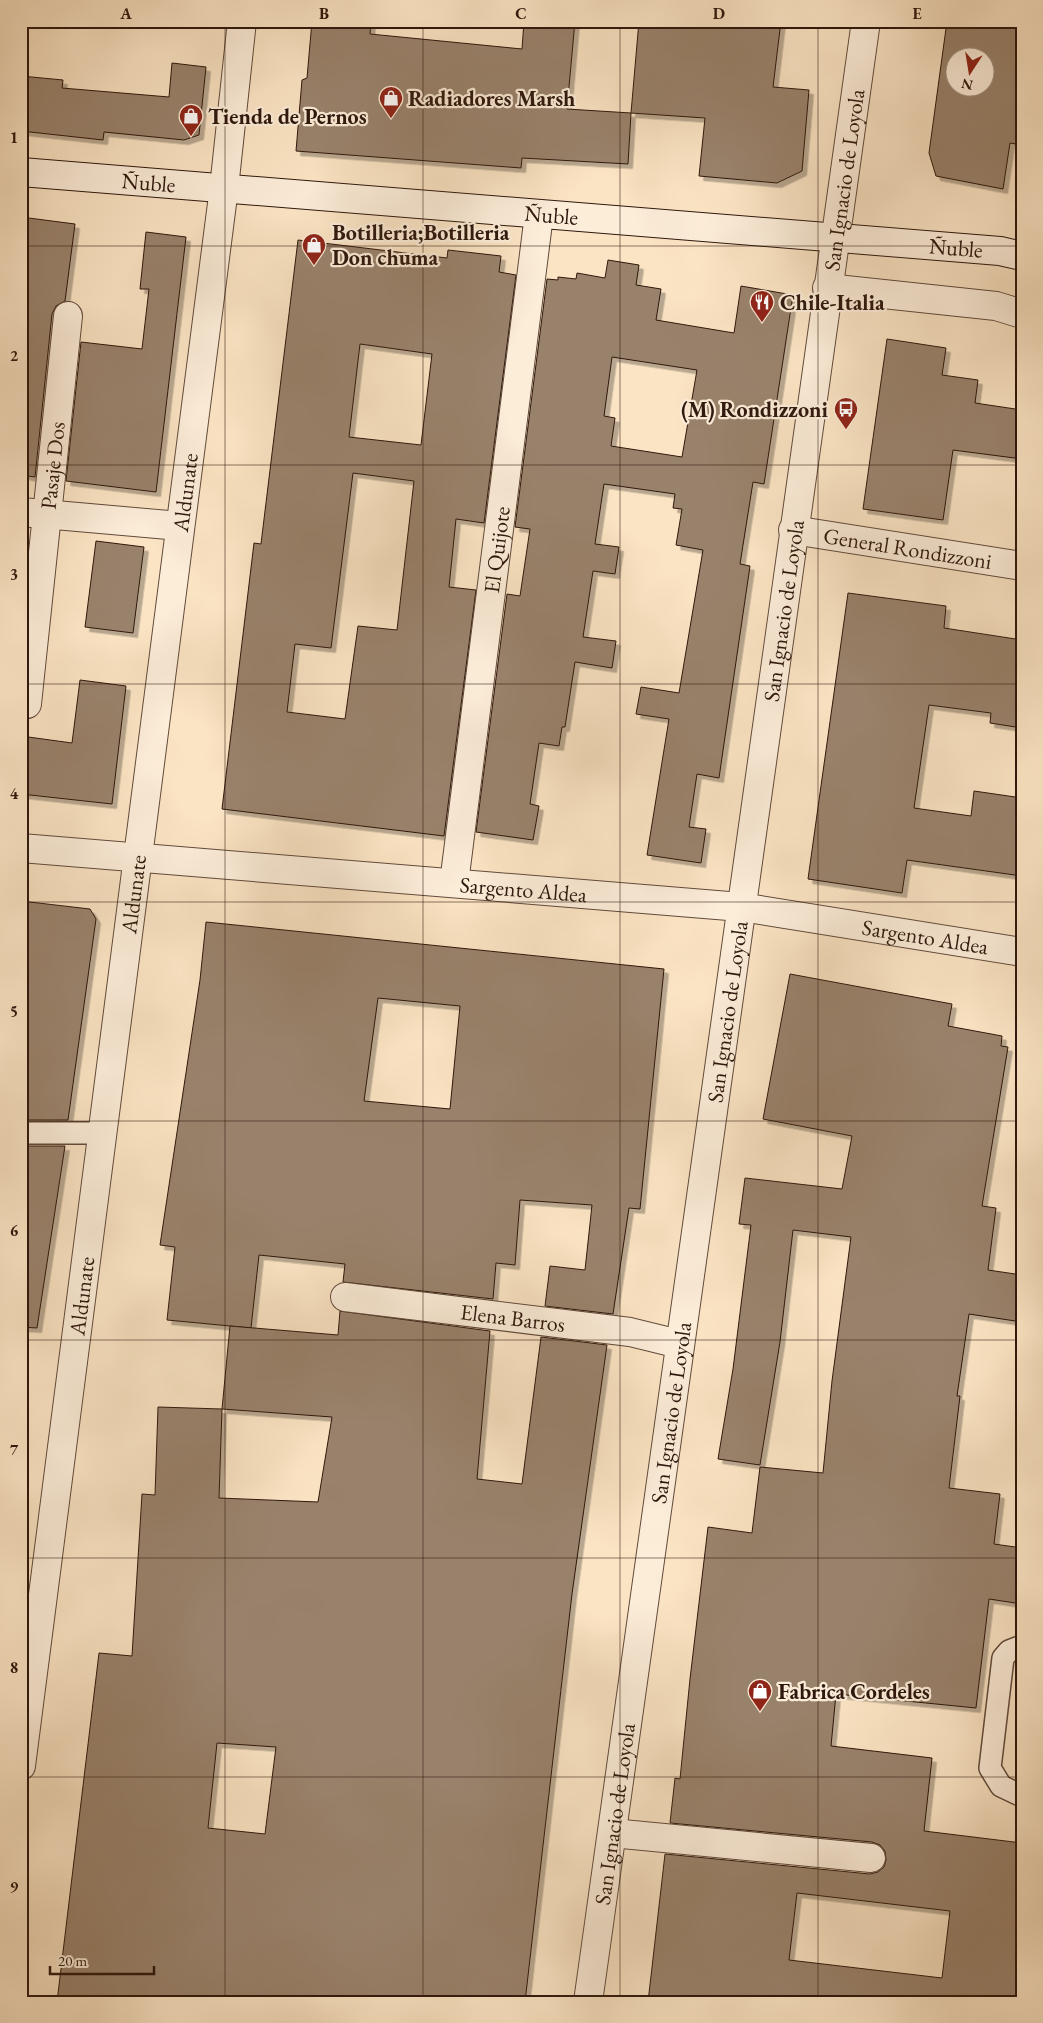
<svg xmlns="http://www.w3.org/2000/svg" width="1043" height="2023" font-family="'EB Garamond',serif">
  <style>
    .building { fill: #99826c; stroke: #2e170d; fill-rule: evenodd; filter: url(#shadow) }
    .lines { fill: none; stroke-linecap: round; stroke-linejoin: round }
    .service-casing { stroke: #614a3b; stroke-width: 24 }
    .minor-casing { stroke: #614a3b; stroke-width: 30 }
    .tertiary-casing { stroke: #614a3b; stroke-width: 30 }
    .secondary-casing { stroke: #2e170d; stroke-width: 30 }
    .service { stroke: #fcedd9; stroke-width: 21 }
    .minor { stroke: #fcedd9; stroke-width: 28 }
    .tertiary { stroke: #fcedd9; stroke-width: 28 }
    .secondary { stroke: #fcedd9; stroke-width: 28 }
    .grid { fill: none; stroke: #2e170d; stroke-width: 1; stroke-opacity: 0.55 }
    .labels { text-anchor: middle; dominant-baseline: central; stroke-width: 4.5; stroke-linejoin: round; paint-order: stroke }
    .poi-label { font-size: 22px; font-weight: bold; fill: #2e170d; stroke: #fcedd9; text-anchor: start }
    .street-label { font-size: 22px; fill: #2e170d; stroke: #fcedd9 }
    .neatline { fill: none; stroke: #2e170d; stroke-width: 2 }
    .grid-label { font-size: 16px; text-anchor: middle; font-weight: bold; fill: #2e170d }
  </style>
  <defs>
    <filter id="shadow"><feDropShadow dx="4.5" dy="4.5" stdDeviation="0" flood-color="#0004"/></filter>
  </defs>
  <rect width="100%" height="100%" fill="#fbe4c4"/>
  <filter id="stains"><feTurbulence type="fractalNoise" baseFrequency=".004" numOctaves="4"/><feColorMatrix values="0 0 0 0 .2 0 0 0 0 .09 0 0 0 0 .02 0 0 0 .5 -.17"/></filter>
  <radialGradient id="worn" r=".72"><stop offset=".6" stop-color="#630" stop-opacity="0"/><stop offset="1" stop-color="#630" stop-opacity=".3"/></radialGradient>
  <g class="building">
    <path d="M312,21h59l-1,13 152,15 2,-28h51l-8,88 64,4 -3,51 -106,-6 -1,10 -225,-17 6,-71 5,-2z"/>
    <path d="M639,21h142l-8,66 36,3 -7,81 -25,12 -78,-7 6,-58 -74,-5z"/>
    <path d="M947,21h75v124l-12,-2 -7,46 -67,-13 -7,-23zM956,58h30v30h-30z"/>
    <path d="M172,63l34,4 -7,68 -15,5 -80,-8 -1,8 -82,-9v-55l42,4 -1,8 107,9z"/>
    <path d="M21,217l54,7 -10,77 -9,5 -4,8 -17,163 -14,-2z"/>
    <path d="M146,232l40,5 -30,255 -90,-11 15,-139 61,7 7,-60h-9z"/>
    <path d="M298,240l149,18 1,-8 53,6 -2,16 17,3 -32,248 -28,-4 -7,68 27,3 -32,246 -222,-27 32,-266 7,1zM360,344l72,10 -11,91 -72,-8zM353,473l61,8 -17,149 -39,-4 -13,93 -58,-7 8,-68 36,4z"/>
    <path d="M608,260l31,5 -3,20 25,4 -5,31 78,13 7,-47 52,9 -29,189 -11,-2 -13,82 10,2 -31,212 -22,-4 -8,53 17,2 -5,34 -54,-8 22,-136 -33,-5 5,-27 38,6 24,-143 -27,-5 6,-36 -9,-1 2,-14 -71,-10 -9,60 24,3 -4,27 -22,-3 -10,66 33,4 -4,27 -37,-6 -10,65h-3l-3,19 -20,-3 -9,61 9,2 -6,34 -57,-8 31,-238 13,2 10,-67 -15,-2 32,-248 11,1v-3l18,2 1,-6 28,5zM612,357l85,13 -15,87 -71,-11 4,-28 -11,-2z"/>
    <path d="M887,339l59,9 -4,27 36,5 -3,23 47,7v49l-69,-9 -10,70 -80,-11z"/>
    <path d="M96,541l48,6 -11,86 -48,-6z"/>
    <path d="M848,593l98,13 -2,22 78,12v88l-32,-5 1,-10 -62,-8 -15,103 57,8 3,-25 48,7v78l-115,-16 -5,33 -94,-14z"/>
    <path d="M80,680l46,6 -14,118 -91,-10v-58l51,7z"/>
    <path d="M21,901l69,8 6,10 -28,201h-47z"/>
    <path d="M206,922l458,47 -24,240 -11,-1 -16,106 -68,-8 5,-40 35,4 7,-65 -72,-5 -5,65 -19,-2 -3,36 -150,-17 2,-18 -86,-9 -8,73 -84,-8 8,-73 -15,-2 40,-265zM378,998l82,8 -10,103 -86,-8z"/>
    <path d="M790,974l162,30 -4,22 54,10 -1,10 7,1 -26,159 14,2 -8,62 34,5v47l-53,-8 -12,82h3l-11,92 51,6 -6,50 28,4v56l-33,-5 -13,109 -140,-14 -5,52 101,12 -8,73 98,12v159h-374l17,-148 205,20 8,-2 6,-5 2,-7 -1,-9 -5,-6 -8,-3 -202,-19 5,-45 5,1 10,-100 18,-152 44,6 8,-66 63,6 9,-92 19,-144 -58,-7 -13,112 -20,123 -42,-6 15,-90 18,-144 -12,-1 6,-46 97,11 10,-53 -89,-17zM797,1893l153,18 -8,67 -153,-18z"/>
    <path d="M21,1146h44l-28,182 -16,-1z"/>
    <path d="M340,1311l150,20 -13,148 45,5 19,-147 66,8 -35,249 -47,408h-468l42,-349 33,3 10,-162 13,1 3,-88 64,2 8,-83 108,9zM222,1409l110,8 -14,85 -99,-4zM217,1743l59,4 -11,87 -57,-6z"/>
  </g>
  <g class="lines">
    <g class="service-casing">
      <g id="service">
        <path d="M21,1133h81"/>
        <path d="M1022,1646l-13,5 -6,7 -13,110 11,18 21,10"/>
      </g>
    </g>
    <g class="minor-casing">
      <g id="minor">
        <path d="M21,512l159,14"/>
        <path id="s1" d="M793,530l229,36"/>
        <path id="s2" d="M27,704l41,-388"/>
        <path id="s3" d="M21,848l720,59 281,45"/>
        <path id="s4" d="M454,883l85,-668"/>
        <path id="s5" d="M345,1297l285,35 49,12"/>
        <path id="s6" d="M21,1766l203,-1578 18,-167"/>
        <path d="M612,1833l259,25"/>
      </g>
    </g>
    <g class="tertiary-casing">
      <g id="tertiary">
        <path d="M827,288l169,18 26,8"/>
        <path id="s7" d="M588,2002l278,-1981"/>
      </g>
    </g>
    <g class="secondary-casing">
      <g id="secondary">
        <path id="s8" d="M21,172l979,79 22,5"/>
      </g>
    </g>
    <use href="#service" class="service"/>
    <use href="#minor" class="minor"/>
    <use href="#tertiary" class="tertiary"/>
    <use href="#secondary" class="secondary"/>
  </g>
  <path class="grid" d="M225,21v1981M423,21v1981M620,21v1981M818,21v1981M21,246h1001M21,465h1001M21,684h1001M21,902h1001M21,1121h1001M21,1340h1001M21,1558h1001M21,1777h1001"/>
  <defs>
    <g id="shop-pin" transform="scale(1.25)"><path d="M0 17L-7.5 6A9.5 9.5 0 1 1 7.5 6Z" fill="#8f2418" stroke="#fcedd9"/><path d="M-5-2.5h2.3a2.7 3.5 0 0 1 5.4 0H5L5.5 6h-11ZM-1.5-2.5h3a1.5 2.3 0 0 0-3 0Z" fill="#fff"/></g>
    <g id="restaurant-pin" transform="scale(1.25)"><path d="M0 17L-7.5 6A9.5 9.5 0 1 1 7.5 6Z" fill="#8f2418" stroke="#fcedd9"/><path d="M-5-6h1v4h1v-4h1v4h1v-4h1v5L-1.5 .5V6h-2V.5L-5-1ZM5-6V6H3V1.5H1.5Q1.5-4 5-6Z" fill="#fff"/></g>
    <g id="bus-pin" transform="scale(1.25)"><path d="M0 17L-7.5 6A9.5 9.5 0 1 1 7.5 6Z" fill="#8f2418" stroke="#fcedd9"/><path d="M-5-6H5V4H4V6H2V4H-2V6H-4V4H-5ZM-3.5-4V0h7V-4ZM-3.5 1.2v1.5H-2V1.2ZM2 1.2v1.5H3.5V1.2Z" fill="#fff"/></g>
  </defs>
  <g fill-rule="evenodd">
    <use href="#shop-pin" x="391" y="98"/>
    <use href="#shop-pin" x="191" y="116"/>
    <use href="#shop-pin" x="314" y="245"/>
    <use href="#restaurant-pin" x="762" y="302"/>
    <use href="#bus-pin" x="846" y="409"/>
    <use href="#shop-pin" x="760" y="1691"/>
  </g>
  <g class="labels">
    <g class="poi-label">
      <text x="408" y="98">Radiadores Marsh</text>
      <text x="208" y="116">Tienda de Pernos</text>
      <text x="332" y="232">Botilleria;Botilleria<tspan x="332" dy="25">Don chuma</tspan></text>
      <text x="780" y="302">Chile-Italia</text>
      <text x="828" y="409" text-anchor="end">(M) Rondizzoni</text>
      <text x="778" y="1691">Fabrica Cordeles</text>
    </g>
    <g class="street-label">
      <text stroke="none"><textPath href="#s7" startOffset="1840">San Ignacio de Loyola</textPath></text>
      <text stroke="none"><textPath href="#s8" startOffset="128">Ñuble</textPath></text>
      <text stroke="none"><textPath href="#s8" startOffset="532">Ñuble</textPath></text>
      <text stroke="none"><textPath href="#s8" startOffset="938">Ñuble</textPath></text>
      <text stroke="none"><textPath href="#s2" startOffset="240">Pasaje Dos</textPath></text>
      <text stroke="none"><textPath href="#s6" startOffset="1284">Aldunate</textPath></text>
      <text stroke="none"><textPath href="#s1" startOffset="116">General Rondizzoni</textPath></text>
      <text stroke="none"><textPath href="#s4" startOffset="336">El Quijote</textPath></text>
      <text stroke="none"><textPath href="#s7" startOffset="1405">San Ignacio de Loyola</textPath></text>
      <text stroke="none"><textPath href="#s3" startOffset="504">Sargento Aldea</textPath></text>
      <text stroke="none"><textPath href="#s6" startOffset="879">Aldunate</textPath></text>
      <text stroke="none"><textPath href="#s3" startOffset="909">Sargento Aldea</textPath></text>
      <text stroke="none"><textPath href="#s7" startOffset="1000">San Ignacio de Loyola</textPath></text>
      <text stroke="none"><textPath href="#s6" startOffset="474">Aldunate</textPath></text>
      <text stroke="none"><textPath href="#s5" startOffset="169">Elena Barros</textPath></text>
      <text stroke="none"><textPath href="#s7" startOffset="595">San Ignacio de Loyola</textPath></text>
      <text stroke="none"><textPath href="#s7" startOffset="190">San Ignacio de Loyola</textPath></text>
    </g>
  </g>
  <rect width="1043" height="2023" fill="none" stroke="#fbe4c4" stroke-width="55"/>
  <g transform="translate(970 72) rotate(192)"><circle r="24" fill="#fcedd9" stroke="#aa9787"/>
  <path d="M0-4L9 19L0 12L-9 19Z" fill="#8f2418"/>
  <text y="-8" font-size="14" font-weight="bold" text-anchor="middle" fill="#2e170d">N</text>
  </g>
  <path d="M50 1966v8h104v-8" fill="none" stroke="#2e170d" stroke-width="2.5"/>
  <text x="58" y="1966" font-size="15" fill="#2e170d" stroke="#fcedd9" stroke-width="4" paint-order="stroke">20 m</text>
  <rect x="28" y="28" width="988" height="1968" class="neatline"/>
  <g class="grid-label">
    <text x="126" y="19">A</text>
    <text x="324" y="19">B</text>
    <text x="521" y="19">C</text>
    <text x="719" y="19">D</text>
    <text x="917" y="19">E</text>
    <text x="14" y="143">1</text>
    <text x="14" y="361">2</text>
    <text x="14" y="580">3</text>
    <text x="14" y="799">4</text>
    <text x="14" y="1017">5</text>
    <text x="14" y="1236">6</text>
    <text x="14" y="1455">7</text>
    <text x="14" y="1673">8</text>
    <text x="14" y="1892">9</text>
  </g>
  <rect width="100%" height="100%" filter="url(#stains)"/>
  <rect width="100%" height="100%" fill="url(#worn)"/>
</svg>
